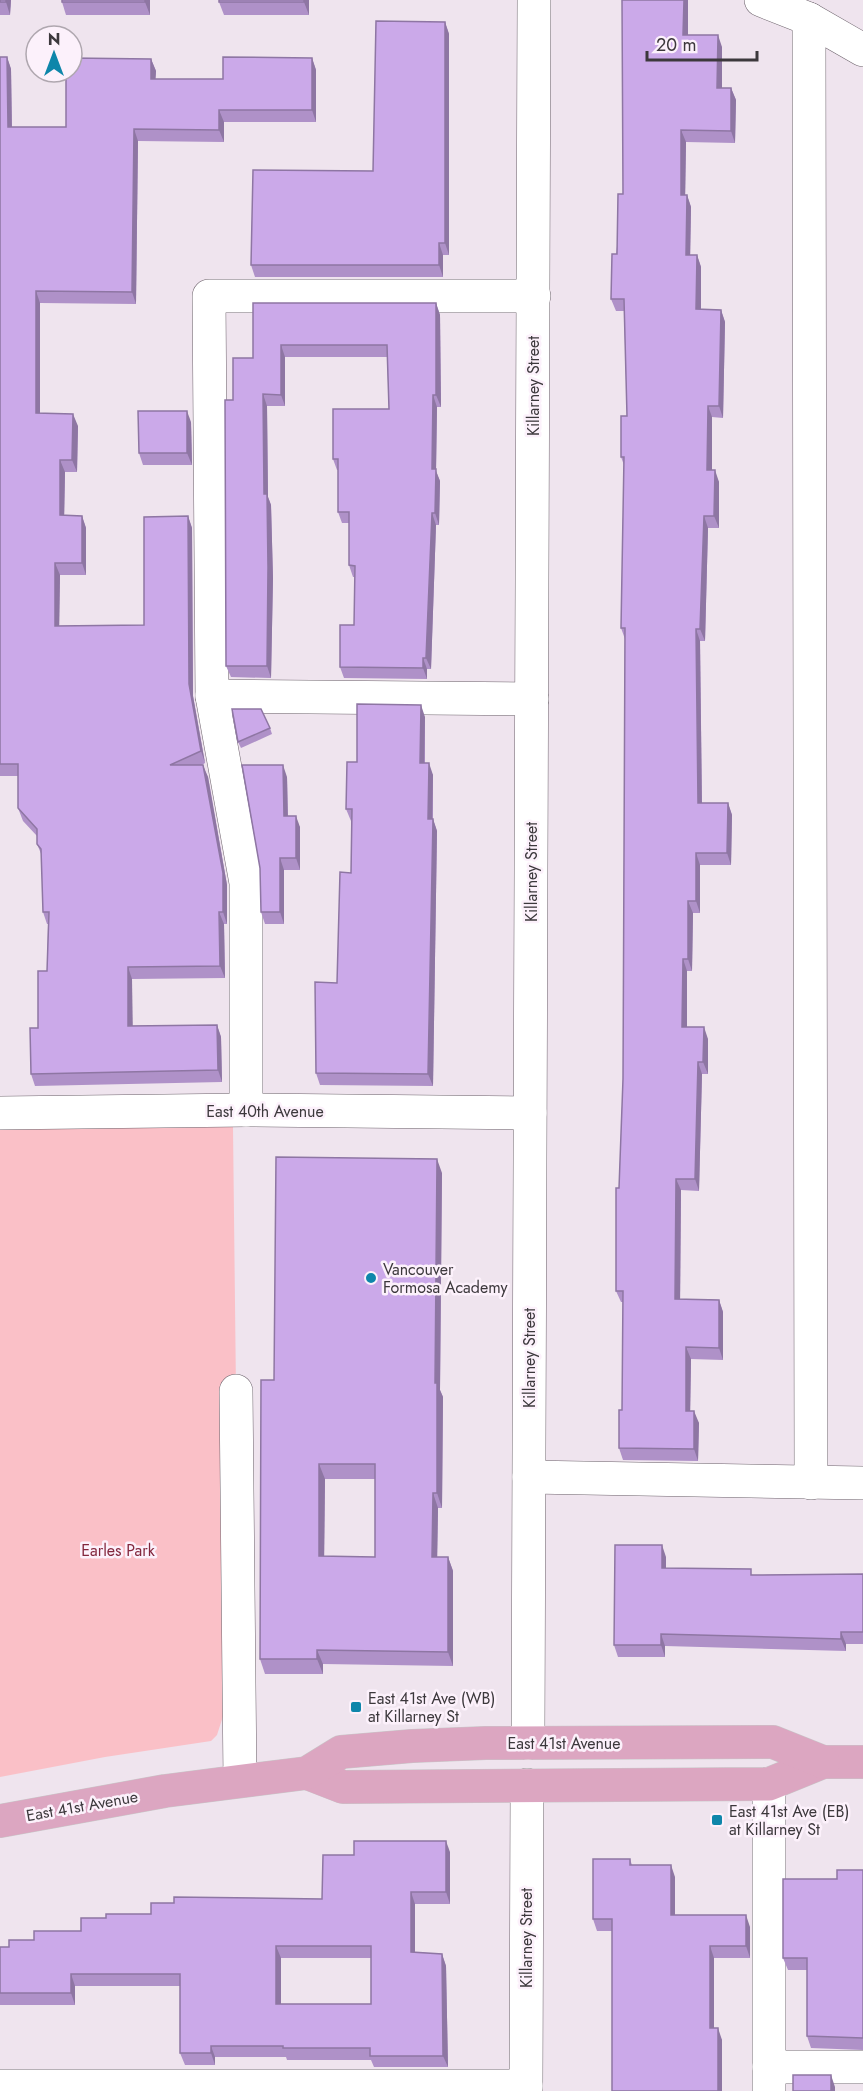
<svg xmlns="http://www.w3.org/2000/svg" width="863" height="2091" font-family="Jost,sans-serif">
  <style>
    .green { fill: #fac0c7 }
    .lines { fill: none; stroke-linecap: round; stroke-linejoin: round }
    .minor-casing { stroke: #6d636c; stroke-width: 34 }
    .major-casing { stroke: #c8c7c8; stroke-width: 34 }
    .minor { stroke: #fff; stroke-width: 33 }
    .major { stroke: #dca6c1; stroke-width: 33 }
    .wall { fill: #af91c8; fill-rule: evenodd }
    .shaded-wall { fill: #8e76a3 }
    .building { fill: #cba9e9; stroke: #8e76a3; stroke-width: 1.5; fill-rule: evenodd }
    .poi-dot { fill: #0e86aa; stroke: #fcf1fb; stroke-width: 2 }
    .labels { text-anchor: middle; dominant-baseline: central; stroke-width: 5; stroke-linejoin: round; paint-order: stroke }
    .street-label { font-size: 16px; fill: #3c383c; stroke: #fcf1fb }
    .poi-label { font-size: 16px; fill: #3c383c; stroke: #fcf1fb; text-anchor: start }
    .park-label { font-size: 16px; fill: #83273d; stroke: #fcf1fb }
  </style>
  <rect width="100%" height="100%" fill="#efe4ee"/>
  <path class="green" d="M233,1127l3,264 -11,319 -8,25 -6,6 -106,16 -105,20v-649z"/>
  <g class="lines">
    <g class="minor-casing">
      <g id="minor">
        <path d="M761,0l48,19 54,31"/>
        <path d="M809,19l2,1464"/>
        <path d="M212,696l320,3"/>
        <path d="M246,1110v-227l-34,-187 -3,-400h325"/>
        <path d="M0,1113l246,-3 284,3"/>
        <path d="M236,1391l4,389"/>
        <path d="M529,1477l334,6"/>
        <path d="M528,1743l6,-1743"/>
        <path d="M769,1784v307"/>
        <path d="M769,2067h94"/>
        <path d="M0,2086h526"/>
        <path d="M526,2091l1,-306"/>
      </g>
    </g>
    <g class="major-casing">
      <g id="major">
        <path d="M307,1773l36,14 426,-3 54,-22h40"/>
        <path d="M0,1821l165,-30 142,-18 34,-21 71,-6 74,-3 287,-1 50,20"/>
      </g>
    </g>
    <use href="#minor" class="minor"/>
    <use href="#major" class="major"/>
  </g>
  <g class="wall">
    <path d="M0,0h11l-1,15h-10z"/>
    <path d="M150,0v15h-84l-4,-13z"/>
    <path d="M309,0v15h-85l-5,-13z"/>
    <path d="M688,0v35l34,12v41h9l5,12 -1,43 -49,-1 -1,53h2l4,12 -1,48h7l4,12v42l20,1 4,12 -2,96 -11,-1v53l7,12v46h-11l-3,113h-5l2,162h26l4,12 -1,50h-31v48h-7l-1,58h-5v56l21,12v35h-6l-3,117 -18,-1 -1,109 39,1 4,12v48l-32,-1 -1,52 9,12 -1,38 -75,-1 -4,-12 3,-38 1,-108h-2l-5,-11 3,-103 4,-109 2,-440 -4,-11 3,-163 -3,-8 6,-41 -3,-105h-8l-5,-12 12,-105z"/>
    <path d="M445,22l4,12v221h-6v22h-188l-4,-12 122,-94z"/>
    <path d="M0,57h7l4,12 1,58h54l85,-68 5,12 -1,8h68l89,-21 4,12v52h-92v20l-86,-1 -2,163 -96,-1v110l38,13 -1,46h-12l-1,43 18,1 4,12v47h-26l-1,51 85,-1 44,-109 4,12 1,168 12,67 -3,2 6,12 19,108v39h-3l1,54 -93,1v47l85,-1 4,12 1,45 -187,4 -4,-12 16,-103 1,-47h-1l-4,-12 -1,-56 -5,-12v-8l-14,-15 -5,-13v-32h-18z"/>
    <path d="M253,303h183l4,12 1,92h-4l-1,64 4,10 -1,44h-3l-5,144h-4v10l-83,-1 -4,-11 14,-42 1,-48h-2l-4,-12v-42h-7l-4,-11v-42h-1l-4,-11 56,-50 -2,-52h-102v49h-18l1,91 3,8 2,73 -2,100 -40,-1 -5,-11 7,-266 20,-42z"/>
    <path d="M191,422l1,43h-49l-4,-12z"/>
    <path d="M425,717v46l8,12v44l4,12 -4,255 -113,-1 -4,-12 21,-90 14,-110v-52l-5,-12 11,-47z"/>
    <path d="M270,728l2,6 -31,14 -3,-6z"/>
    <path d="M287,777l1,39 12,11v43h-16v54h-19l-4,-12z"/>
    <path d="M442,1173l-2,217 3,7 -1,111h-4l-1,49h11l5,14v95l-130,-2v10h-58l-5,-15 14,-279zM325,1479h50v78h-51z"/>
    <path d="M666,1557v11l88,7 109,-1v70h-17v7l-181,-5v11h-47l-4,-12z"/>
    <path d="M450,1852v52h-35v48l27,2 4,12 2,101h-74l-3,-7h-84l-1,-3h-71v8h-30l-5,-12v-67h-105v19h-75v-58h9l25,-7 47,-9 25,-13 45,-4 23,-11 148,-4 32,-44zM281,1958h90v46h-90z"/>
    <path d="M630,1859l2,6 43,12v38l75,12v31h-36v70l8,12v51l-110,-160h-15l-4,-12z"/>
    <path d="M863,1870v180l-52,-2 -4,-12v-66h-19l-5,-12 54,-79z"/>
  </g>
  <g class="shaded-wall">
    <path d="M6,0h5l-1,15 -4,-13z"/>
    <path d="M145,0h5v15l-5,-13z"/>
    <path d="M304,0h5v15l-5,-13z"/>
    <path d="M684,0h4v46l-5,-11z"/>
    <path d="M445,22l4,12v221l-4,-12z"/>
    <path d="M718,35l4,12v53l-5,-12z"/>
    <path d="M7,57l4,12 1,70 -4,-12z"/>
    <path d="M312,58l4,12v52l-4,-12z"/>
    <path d="M151,59l5,12 -1,20 -4,-12z"/>
    <path d="M731,88l5,12 -1,43 -4,-12z"/>
    <path d="M219,110l5,12v20l-5,-12z"/>
    <path d="M134,129l4,12 -2,163 -4,-12z"/>
    <path d="M681,130l5,12 -1,65 -4,-12z"/>
    <path d="M687,195l4,12 -1,60 -4,-12z"/>
    <path d="M439,243l4,12v22l-4,-12z"/>
    <path d="M697,255l4,12v54l-5,-12z"/>
    <path d="M36,291l4,12v122l-4,-12z"/>
    <path d="M436,303l4,12 1,92 -5,-12z"/>
    <path d="M721,310l4,12 -2,96 -4,-12z"/>
    <path d="M281,345l4,12v49l-4,-11z"/>
    <path d="M263,394l4,12 1,91 3,8 2,73 -2,100 -4,-12 -3,-172z"/>
    <path d="M433,395l4,12 -1,64 4,10 -1,44 -4,-12 -3,-44z"/>
    <path d="M708,406l4,11v65l-5,-12z"/>
    <path d="M187,411l4,11 1,43 -5,-12z"/>
    <path d="M73,414l5,12 -1,46 -5,-12z"/>
    <path d="M60,460l5,12 -1,55 -4,-12z"/>
    <path d="M715,470l4,12v46l-5,-12z"/>
    <path d="M432,513l4,12 -5,144 -5,-11z"/>
    <path d="M82,516l4,12v47l-4,-12z"/>
    <path d="M188,516l4,12 1,168 12,67 -4,-12 -12,-67z"/>
    <path d="M704,516l4,12 -3,113 -5,-12z"/>
    <path d="M55,563l5,12 -1,63 -4,-12z"/>
    <path d="M696,629l4,12 2,174 -4,-12z"/>
    <path d="M423,658l4,11v10l-4,-11z"/>
    <path d="M421,705l4,12 -1,58 -4,-12z"/>
    <path d="M429,763l4,12 -1,56 -4,-12z"/>
    <path d="M203,765l5,12 19,108v39l-4,-12z"/>
    <path d="M283,765l4,12 1,50 -4,-11z"/>
    <path d="M728,803l4,12 -1,50 -4,-12z"/>
    <path d="M296,816l4,11v43l-4,-12z"/>
    <path d="M433,819l4,12 -4,255 -5,-12z"/>
    <path d="M696,853l4,12v48l-4,-12z"/>
    <path d="M280,858l4,12v54l-4,-12z"/>
    <path d="M688,901l5,12 -1,58 -4,-12z"/>
    <path d="M219,912l5,12 1,54 -5,-12z"/>
    <path d="M683,959l4,12v68l-5,-12z"/>
    <path d="M128,967l4,12 1,59 -5,-12z"/>
    <path d="M217,1025l4,12 1,45 -4,-12z"/>
    <path d="M704,1027l4,12v35l-5,-12z"/>
    <path d="M698,1062l4,12 -3,117 -4,-12z"/>
    <path d="M437,1159l5,14 -2,217 3,7 -1,111 -5,-15 -2,-110z"/>
    <path d="M676,1179l5,11 -1,121 -5,-12z"/>
    <path d="M719,1300l4,12v48l-4,-12z"/>
    <path d="M686,1347l5,12 -1,64 -4,-12z"/>
    <path d="M694,1411l5,12 -1,38 -4,-12z"/>
    <path d="M319,1464l6,15 -1,92 -5,-15z"/>
    <path d="M433,1493l5,15 -1,63 -5,-14z"/>
    <path d="M662,1545l4,12v23l-4,-12z"/>
    <path d="M448,1557l5,14v95l-5,-14z"/>
    <path d="M841,1632l5,12v7l-5,-12z"/>
    <path d="M661,1634l4,12v11l-4,-12z"/>
    <path d="M317,1650l6,14v10l-6,-15z"/>
    <path d="M446,1841l4,11v52l-4,-12z"/>
    <path d="M671,1865l4,12v50l-4,-12z"/>
    <path d="M411,1892l4,12v60l-4,-12z"/>
    <path d="M746,1915l4,12v31l-4,-12z"/>
    <path d="M276,1946l5,12v58l-5,-12z"/>
    <path d="M710,1946l4,12v82l-4,-12z"/>
    <path d="M442,1954l4,12 2,101 -5,-11z"/>
    <path d="M71,1974l4,12v19l-4,-12z"/>
    <path d="M718,2028l4,12v51h-4z"/>
    <path d="M211,2046l4,11v8l-4,-12z"/>
    <path d="M831,2075l4,12v4h-4z"/>
  </g>
  <g class="building">
    <rect x="0" y="0" width="6" height="2"/>
    <rect x="62" y="0" width="83" height="2"/>
    <rect x="219" y="0" width="85" height="2"/>
    <path d="M622,0h62l-1,35h35l-1,53h14v43l-50,-1v65h6l-1,60h11l-1,54 25,1 -2,96h-11l-1,64h8l-1,46h-10l-4,113h-4l2,174h30l-1,50h-31v48h-8v58h-5l-1,68h22l-1,35h-5l-3,117h-19l-1,120 44,1v48l-33,-1v64h8v38l-75,-1v-38h3l1,-119h-7v-103h3l4,-109 2,-451h-4l3,-171h-3v-41h6l-3,-117h-13l1,-45h5l1,-60h5z"/>
    <path d="M376,21l69,1v221h-6v22h-188l2,-95 120,1z"/>
    <path d="M0,57h7l1,70h58v-55h6v-14l79,1v20h72v-22l89,1v52h-93v20l-85,-1 -2,163 -96,-1v122l37,1 -1,46h-12v55l22,1v47h-27v63l89,-1v-108l44,-1 1,168 12,67 -31,14h33l20,108v39h-4l1,54 -92,1v59l89,-1 1,45 -187,4 -1,-46h8v-57h9l2,-59h-6l-2,-63 -4,-5v-15l-19,-21v-44h-18z"/>
    <path d="M253,303h183v92h-3l-1,74h4l-1,44h-3l-6,145h-3v10l-83,-1v-42h14l1,-59 -6,-1v-53h-11v-53h-5v-50h56l-2,-64h-106v50l-18,-1 1,100h3l1,73 -1,99h-41l-1,-266h8v-42h20z"/>
    <path d="M138,411h49v42h-48z"/>
    <path d="M357,704l64,1 -1,58h9l-1,56h5l-5,255 -112,-1 -1,-91 22,1 3,-111 11,1 1,-64h-6l1,-47h10z"/>
    <path d="M232,709h29l9,19 -32,14z"/>
    <path d="M242,765h41l1,51h12v42h-16v54h-19l-1,-44z"/>
    <path d="M276,1157l161,2 -2,224h2v110h-4l-1,64h16v95l-131,-2v9h-57l1,-279h13zM319,1464h56v93l-56,-1z"/>
    <path d="M615,1545h47v23l89,1v6l112,-1v58h-22v7l-180,-5v11h-47z"/>
    <path d="M354,1841h92v51h-35v60l31,2 1,102h-73v-8h-87v-2h-72v7h-31v-79h-109v19h-71v-46h9v-7h25v-9h47v-13h25v-4h45v-11h23v-6l148,2 1,-44h31zM276,1946h95v58h-95z"/>
    <path d="M593,1859h37v6h41v50h75v31h-36v82h8v63h-106v-172h-19z"/>
    <path d="M837,1870h26v168l-56,-2v-78h-24v-79h54z"/>
    <rect x="793" y="2075" width="38" height="16"/>
  </g>
  <g class="poi-dot">
    <circle cx="371" cy="1278" r="6"/>
    <rect x="350" y="1701" width="12" height="12" rx="3"/>
    <rect x="711" y="1814" width="12" height="12" rx="3"/>
  </g>
  <g class="labels">
    <g class="street-label">
      <text transform="translate(533 386) rotate(-90)">Killarney Street</text>
      <text transform="translate(531 872) rotate(-90)">Killarney Street</text>
      <text x="265" y="1111">East 40th Avenue</text>
      <text transform="translate(529 1358) rotate(-90)">Killarney Street</text>
      <text x="564" y="1743">East 41st Avenue</text>
      <text transform="translate(82 1806) rotate(-10)">East 41st Avenue</text>
      <text transform="translate(526 1938) rotate(-90)">Killarney Street</text>
    </g>
    <g class="poi-label">
      <text x="383" y="1269">Vancouver<tspan x="383" dy="18">Formosa Academy</tspan></text>
      <text x="368" y="1698">East 41st Ave (WB)<tspan x="368" dy="18">at Killarney St</tspan></text>
      <text x="729" y="1811">East 41st Ave (EB)<tspan x="729" dy="18">at Killarney St</tspan></text>
    </g>
    <g class="park-label">
      <text x="118" y="1550">Earles Park</text>
    </g>
  </g>
  <g transform="translate(54 54)"><circle r="28" fill="#fcf1fb" stroke="#afa7af" stroke-width="1.5"/>
  <path d="M0-4.5L10 22L0 15L-10 22Z" fill="#0e86aa"/>
  <text y="-9" font-size="16" font-weight="bold" text-anchor="middle" fill="#3c383c">N</text>
  </g>
  <path d="M647 51v9h110v-9" fill="none" stroke="#3c383c" stroke-width="3"/>
  <text x="656" y="51" font-size="18" fill="#3c383c" stroke="#fcf1fb" stroke-width="4.5" paint-order="stroke">20 m</text>
</svg>
